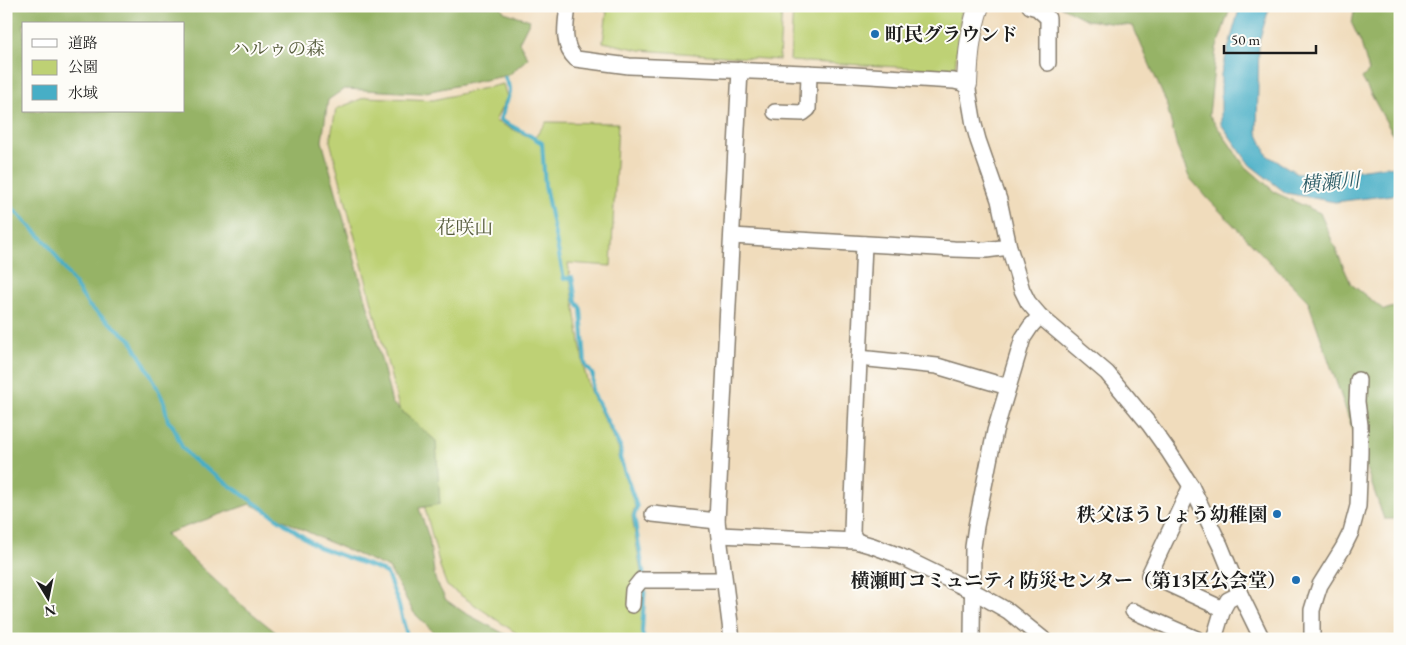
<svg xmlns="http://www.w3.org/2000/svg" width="1406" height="645" font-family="'EB Garamond','Noto Serif JP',serif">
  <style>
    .green { fill: #bed174; stroke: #6d7648 }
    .forest { fill: #96b366; stroke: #596841; fill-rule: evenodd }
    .water { fill: #47aec6; stroke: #326571 }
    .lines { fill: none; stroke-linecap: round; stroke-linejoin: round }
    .stream { stroke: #47aec6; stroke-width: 4 }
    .street-casing { stroke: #867c6c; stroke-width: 18 }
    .secondary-casing { stroke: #867c6c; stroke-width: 22 }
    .street { stroke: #fff; stroke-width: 15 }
    .secondary { stroke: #fff; stroke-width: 20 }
    .poi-dot { fill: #1f6fb2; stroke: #fdfcf7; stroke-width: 2 }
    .labels { text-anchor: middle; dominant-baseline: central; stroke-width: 4; stroke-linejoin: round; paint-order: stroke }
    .poi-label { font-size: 19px; font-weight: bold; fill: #1c1c1c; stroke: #fdfcf7; text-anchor: end }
    .park-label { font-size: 19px; fill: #555b3b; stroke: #fdfcf7 }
    .water-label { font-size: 20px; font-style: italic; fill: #2f5e68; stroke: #fdfcf7 }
  </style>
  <rect width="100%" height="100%" fill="#fdfcf7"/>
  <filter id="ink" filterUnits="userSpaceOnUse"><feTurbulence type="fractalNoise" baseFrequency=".02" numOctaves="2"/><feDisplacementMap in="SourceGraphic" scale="10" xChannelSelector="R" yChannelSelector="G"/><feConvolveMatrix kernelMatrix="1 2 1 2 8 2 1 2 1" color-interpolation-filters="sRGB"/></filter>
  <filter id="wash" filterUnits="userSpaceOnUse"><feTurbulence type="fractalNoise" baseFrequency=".0096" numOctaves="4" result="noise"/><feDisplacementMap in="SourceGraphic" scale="20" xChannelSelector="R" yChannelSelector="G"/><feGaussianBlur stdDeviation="1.12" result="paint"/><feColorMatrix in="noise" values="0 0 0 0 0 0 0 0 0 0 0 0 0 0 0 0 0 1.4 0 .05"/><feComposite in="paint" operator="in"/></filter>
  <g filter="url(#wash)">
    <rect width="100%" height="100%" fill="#f0dcbc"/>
    <g class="green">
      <path d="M588,6h194l-3,54 -139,-10 -37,-8 4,-31 -20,-3z"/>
      <path d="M793,6h169l-7,63 -2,1 -163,-9z"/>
      <path d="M503,84l4,13 -12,24 39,18 12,-17 72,1 -7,143 -43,-3 16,106 6,22 29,59 -1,7 17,49 -3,10 11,69 -2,47 2,7h-118l-78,-53 -6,-16 -111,-429 6,-32 30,-12 67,3z"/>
    </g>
    <g class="forest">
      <path d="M6,6h495l3,6 26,8 -11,22 9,16 -19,17 -88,18 -77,-4 -16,11 -6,41 48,173 22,89 44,38 4,63 -21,4 10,30 6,41 11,21 19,13 49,26h-73l-27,-26 -25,-45 -58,-25 -81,-39 -85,30 77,71 42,34h-278zM24,24h160v87h-160z"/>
      <path d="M1060,6h171l-15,43 -7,66 35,50 32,28 44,20 31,71 33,26 16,-5v214h-16l-76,-218 -99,-101 -20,-23 -12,-30 -11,-45 -33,-76 -46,-6z"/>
      <path d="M1355,6h45v141l-38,-69 7,-7 -8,-28 -9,-19z"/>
    </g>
    <path class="water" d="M1240,6h30l-11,35 -2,91 11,24 29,17h39l50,-7 14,2v26l-65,8 -49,-9 -36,-28 -29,-41v-50z"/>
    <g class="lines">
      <g class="stream">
        <path d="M505,78l5,10v4l-10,28 29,15 13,8 3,43 19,93 8,-2 4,24 5,8 4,54c1,6 7,8 8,13l-1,15 29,58 -1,9 17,49 -3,9 10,61"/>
        <path d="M6,202l42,42 41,62 41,33 21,36 13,27 4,19 5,5 9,21 10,12 126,88 61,22 8,5 11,28 10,37"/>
        <path d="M644,639l-2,-7 3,-49"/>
      </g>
    </g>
  </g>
  <g filter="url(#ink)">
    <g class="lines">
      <g class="street-casing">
        <g id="street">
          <path d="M568,6c-2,18 -7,39 8,53l53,7 225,9 100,6 13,3 7,41 4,15 21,60 10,47 13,43 6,12 12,14 67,57 42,51 20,28 22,34 29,59 20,49 22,45"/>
          <path d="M1030,6l7,2 11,10v45"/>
          <path d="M775,112l28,1 5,-4 1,-36"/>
          <path d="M732,236l222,13 32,1 23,-3"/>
          <path d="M859,358l78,8 71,21"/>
          <path d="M1191,486l-42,89 74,34"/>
          <path d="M653,514l64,7"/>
          <path d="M719,535l137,6 17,5 27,10 80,39 28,16 35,28"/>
          <path d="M856,541l-4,-8 1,-33 11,-256"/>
          <path d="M632,605l1,-15 8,-10h83"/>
          <path d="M1133,611l64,28"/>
          <path d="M732,639l-15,-118 23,-451"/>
          <path d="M972,639l1,-92 3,-21 19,-95 28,-93 8,-12 9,-10"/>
          <path d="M1214,639l9,-30 5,-9 12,-6"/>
          <path d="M1312,639v-29l4,-13 4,-12 23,-37 8,-16 7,-26 2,-53v-28l-3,-23 1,-22"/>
        </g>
      </g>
      <g class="secondary-casing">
        <path id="secondary" d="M967,84c1,-26 3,-52 12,-78"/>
      </g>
      <use href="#street" class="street"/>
      <use href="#secondary" class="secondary"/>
    </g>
  </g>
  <g class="poi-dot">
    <circle cx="875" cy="34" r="5"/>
    <circle cx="1277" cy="514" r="5"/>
    <circle cx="1296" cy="580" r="5"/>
  </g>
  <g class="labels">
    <g class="poi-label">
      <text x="885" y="34" text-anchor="start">町民グラウンド</text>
      <text x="1267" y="514">秩父ほうしょう幼稚園</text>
      <text x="1286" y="580">横瀬町コミュニティ防災センター（第13区公会堂）</text>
    </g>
    <g class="park-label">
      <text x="278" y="48">ハルゥの森</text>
      <text x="465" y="227">花咲山</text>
    </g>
    <g class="water-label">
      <text transform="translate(1330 182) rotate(-5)">横瀬川</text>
    </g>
  </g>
  <rect width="1406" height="645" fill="none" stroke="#fdfcf7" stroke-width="25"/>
  <rect x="22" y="22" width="162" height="90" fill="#fdfcf7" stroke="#a3a29f"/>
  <rect x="32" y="39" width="25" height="8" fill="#ffffff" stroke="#a3a29f"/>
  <text x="68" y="48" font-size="15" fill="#1c1c1c">道路</text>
  <rect x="32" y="60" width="25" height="15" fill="#bed174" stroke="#a3a29f"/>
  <text x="68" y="72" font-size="15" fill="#1c1c1c">公園</text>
  <rect x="32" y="85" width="25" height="15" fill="#47aec6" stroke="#a3a29f"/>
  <text x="68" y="98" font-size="15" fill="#1c1c1c">水域</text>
  <g transform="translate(48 598) rotate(170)" stroke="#fdfcf7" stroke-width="4" paint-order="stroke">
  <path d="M0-4L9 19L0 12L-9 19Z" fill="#1c1c1c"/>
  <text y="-8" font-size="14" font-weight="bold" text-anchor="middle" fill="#1c1c1c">N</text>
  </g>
  <path d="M1224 45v8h92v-8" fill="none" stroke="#1c1c1c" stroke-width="2.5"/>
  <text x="1231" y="45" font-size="15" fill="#1c1c1c" stroke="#fdfcf7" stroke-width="4" paint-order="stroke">50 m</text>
</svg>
